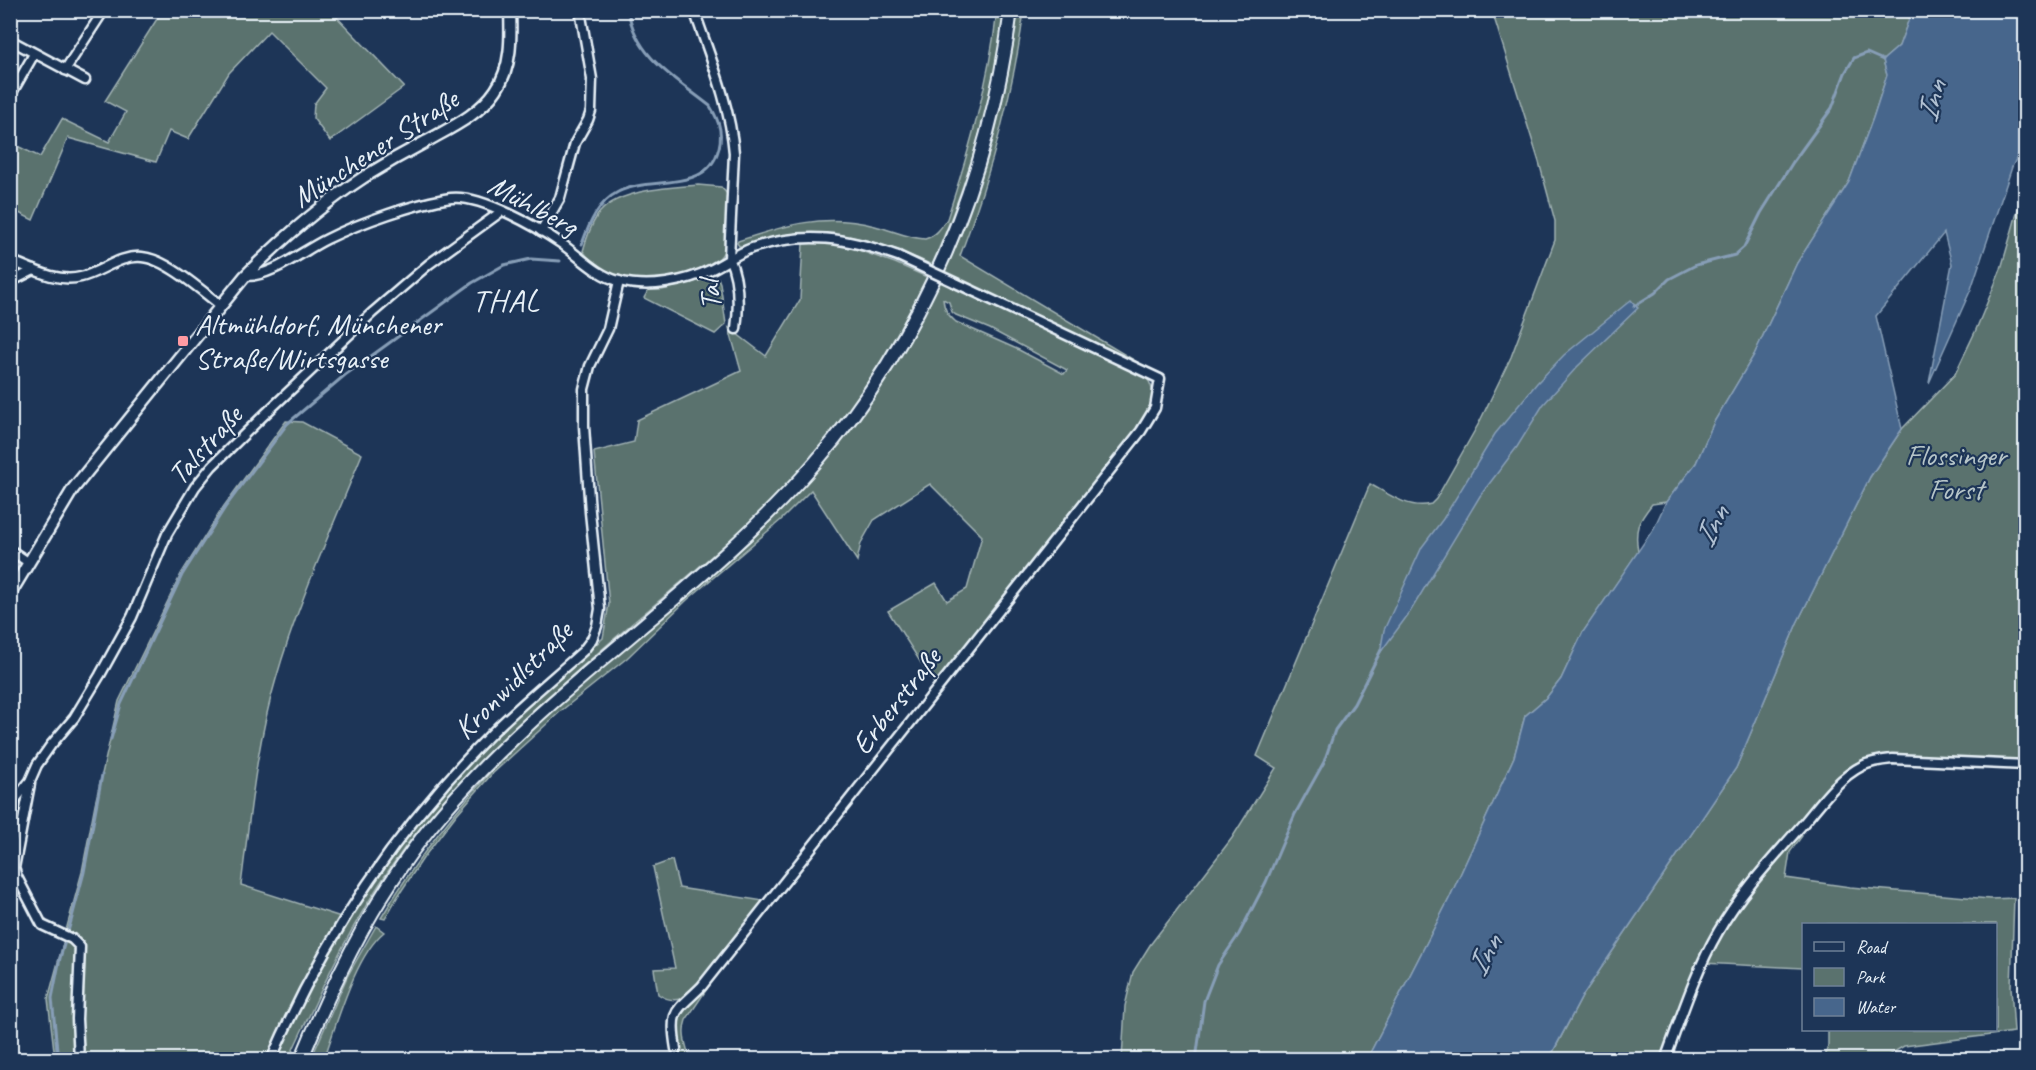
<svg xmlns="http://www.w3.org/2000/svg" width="2036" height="1070" font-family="Caveat,sans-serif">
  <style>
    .green { fill: #5a726e; stroke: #a1b2b3; stroke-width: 1.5; fill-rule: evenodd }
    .water { fill: #47668c; stroke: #879eb7; stroke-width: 1.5 }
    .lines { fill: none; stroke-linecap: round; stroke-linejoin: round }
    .stream { stroke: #879eb7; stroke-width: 3 }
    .minor-casing { stroke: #e8f1f8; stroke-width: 13 }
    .tertiary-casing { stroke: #e8f1f8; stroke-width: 15 }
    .secondary-casing { stroke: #e8f1f8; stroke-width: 16 }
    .minor { stroke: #1d3557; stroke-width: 8 }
    .tertiary { stroke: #1d3557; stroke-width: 10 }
    .secondary { stroke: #1d3557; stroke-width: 12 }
    .minor-bridge-casing { stroke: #e8f1f8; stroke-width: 13; stroke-linecap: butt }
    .minor-bridge { stroke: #1d3557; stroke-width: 8 }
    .poi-dot { fill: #ff9aa2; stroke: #1d3557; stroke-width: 2 }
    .labels { text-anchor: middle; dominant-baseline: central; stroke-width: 4.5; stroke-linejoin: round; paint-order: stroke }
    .street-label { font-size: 30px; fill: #e8f1f8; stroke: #1d3557 }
    .poi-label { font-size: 30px; fill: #e8f1f8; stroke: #1d3557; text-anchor: start }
    .park-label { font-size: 30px; fill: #b6c5c8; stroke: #1d3557 }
    .water-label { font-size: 32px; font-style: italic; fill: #b0c0d2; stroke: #1d3557 }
    .neighbourhood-label { font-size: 32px; letter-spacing: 1.5px; fill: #e8f1f8; stroke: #1d3557 }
  </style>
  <rect width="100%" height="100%" fill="#1d3557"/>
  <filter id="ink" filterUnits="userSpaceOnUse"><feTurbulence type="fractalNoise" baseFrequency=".0167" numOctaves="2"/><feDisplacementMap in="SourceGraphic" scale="12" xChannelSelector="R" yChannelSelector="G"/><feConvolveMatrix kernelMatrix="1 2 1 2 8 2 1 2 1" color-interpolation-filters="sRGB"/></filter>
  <g filter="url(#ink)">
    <g class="green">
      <path d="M162,11h169l73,76 -74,54 -17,-23 1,-14 12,-16 -57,-57 -40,42 -41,66 -19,-8 -13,31 -88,-24 -35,82 -22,-11v-66l29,14 22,-38 47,23 17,-30 -21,-11z"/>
      <path d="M997,11h7c-9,88 -37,172 -72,254 -46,-22 -92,-37 -144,-30 -16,2 -33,11 -49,11l-2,-3 1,-2c48,-16 86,-28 137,-15 17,4 32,12 50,13 11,-3 16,-11 22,-20 22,-68 42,-137 50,-208z"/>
      <path d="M1018,11h6c-11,84 -34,165 -64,245l202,121 -93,-37 77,37c15,19 1,36 -9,54l-202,254 -47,-74 48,-28 11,18 20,-12 15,-53 -52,-52 -56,36 -13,23 -4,18 -46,-71 -30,30 -94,80 -60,58 -65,52 -71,65 -35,40 -32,42 -26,39 -13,23 -4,-1c47,-79 107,-149 175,-210 57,-53 120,-100 178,-152 114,-104 206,-242 251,-389 16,-51 26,-104 33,-156zM943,299l6,3 3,10 4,3 34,14 77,41 -3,4 -45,-24 -63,-28c-8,-7 -12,-12 -13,-23z"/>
      <path d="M1492,11h420l-13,35 -16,14 4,15 -14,43 -24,64 -52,81 -43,92 -40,67 -18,41 -30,39 -14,2c-14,18 -18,24 -14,48l-55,80 -22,47 -14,18 -22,19 -11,41 -65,142 -82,160 -245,1 3,-54 8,-34 17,-27 82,-107 44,-70 -19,-12 113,-272c18,10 40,26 61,20l5,-5 43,-76 32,-66 44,-117v-19l-16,-59z"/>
      <path d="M698,185l23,2 7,8c-1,14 1,43 -4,56 -12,27 -79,32 -104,26 -14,-3 -29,-15 -37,-26 3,-11 7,-24 14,-35 17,-27 72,-28 101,-31z"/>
      <path d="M2025,185v576l-132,-6 -33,8 -63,69 5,4 -12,16 -4,26 64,9 140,12 24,-1 -3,89 3,45 -110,14 -22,13h-58l4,-13v-16h168v-106h-192l-1,44 -101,-5 -23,59 -18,37 -112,1 34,-65 153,-227 61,-145 73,-146 32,-48 53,-55 20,-42 26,-63z"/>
      <path d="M815,243l29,2 51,18 32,14c-34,69 -75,136 -126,193 -59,65 -128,118 -194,175 -66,57 -133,115 -187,183 -42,52 -75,110 -103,171 -9,20 -20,40 -28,60l-15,1 28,-65 82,-132 58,-74 75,-75 86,-76 6,-34 -15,-152 40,-10 3,-22 104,-49 -12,-43 37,28 34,-56 3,-56z"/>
      <path d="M713,277l5,1 2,5 6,41 -11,10 -71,-36 5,-9 13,1z"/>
      <path d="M286,421l16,1 60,32c-30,75 -64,148 -86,225 -20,67 -26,137 -35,206l100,32 -44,78 -30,64h-186l-1,-40 3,-65 -18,-20 17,-62 13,-68 24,-103 62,-127 43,-68z"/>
      <path d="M672,860l7,28 85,13 -70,90c-11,10 -23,12 -36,3l-4,-25 21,-1 -22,-101z"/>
      <path d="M376,926l8,6c-29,24 -47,91 -60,127h-13l36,-82z"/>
      <path d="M64,940l7,2 6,14 -1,103h-21l-7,-60z"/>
      <path d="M727,959l-41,61c-5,14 0,25 4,39h-9l-6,-18 3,-23z"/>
    </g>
    <g class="water">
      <path d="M1912,11h113v130l-13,26 -41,122 -42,94 23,-119 -8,-31 -68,83 26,113 -32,48 -73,146 -61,145 -153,227 -34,64h-182l82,-160 65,-142 11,-41 22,-19 14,-18 22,-47 71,-104 12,-26 30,-39 18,-41 40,-67 43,-92 52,-81 24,-64 14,-43 -4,-15 16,-14z"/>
      <path d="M1631,300l7,8 -61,59 -34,38 -26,42 -37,49 -70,116 -30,41 4,-23 38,-83 21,-28 52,-85 42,-51 27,-28z"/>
    </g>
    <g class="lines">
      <g class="stream">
        <path d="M582,244c7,-20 16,-42 36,-52 30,-16 85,1 99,-38 7,-18 3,-32 -7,-48 -35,-28 -74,-48 -82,-96"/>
        <path d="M1634,306l21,-13 14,-14 27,-14 39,-10 9,-8 17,-34 32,-51 39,-54 13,-35 9,-15 13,-5 16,7"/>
        <path d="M111,739l10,-35 61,-129 44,-69 61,-82 58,-49 127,-92 32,-18 27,-6 29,2"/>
        <path d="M58,1060l-6,-62 8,-40 11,-37 13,-49 18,-97"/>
        <path d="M1196,1060l8,-59 14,-36 21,-31 27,-52 29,-68 29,-52 11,-32 19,-26 27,-54"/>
      </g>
      <g class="minor-casing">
        <g id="minor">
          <path d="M694,10c16,47 36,94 40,143l-5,105c10,21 10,48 7,71"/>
          <path d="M10,40l75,40"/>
          <path d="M65,70l39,-60"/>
          <path d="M10,96l24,-42"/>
          <path d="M541,231l19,-33 15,-55 13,-23 3,-9 1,-32 -12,-69"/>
          <path d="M10,260c22,9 47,23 71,17 21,-5 38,-22 61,-20 24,2 59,33 78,48"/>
          <path d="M245,276c27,1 57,-25 82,-37 32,-16 89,-36 124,-41 29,-4 88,30 111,46 18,13 36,32 57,37 30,8 66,1 93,-12 14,-7 26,-16 40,-21 54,-18 95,-10 146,8"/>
          <path d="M10,282l24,-12"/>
          <path d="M10,550l18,12"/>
          <path d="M30,784l-16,84 3,9 25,48 30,14 8,8 -3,72 2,41"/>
          <path d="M10,806l20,-25 7,-16 14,-20 23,-27 26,-43 32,-58 35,-83 28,-47 17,-21 50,-49 110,-104 57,-49 73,-53"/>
          <path d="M676,1049c-7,-40 0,-37 26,-63l439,-555 14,-23 5,-29 -187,-88"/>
          <path d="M271,1060c53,-123 127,-233 221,-327 29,-29 61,-55 91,-82l9,-12 5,-13 3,-17 -10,-97 -6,-86v-37l6,-23 18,-37 11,-48"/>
          <path d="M1665,1060c16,-43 30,-88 53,-128 23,-40 55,-74 85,-108 17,-20 35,-46 59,-58 10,-5 21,-6 31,-7l133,6"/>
        </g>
      </g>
      <g class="tertiary-casing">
        <path id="tertiary" d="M10,594l63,-105 172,-213c36,-36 76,-71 119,-99 21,-13 42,-25 63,-36 25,-14 53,-27 69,-51 16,-23 15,-53 14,-80"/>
      </g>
      <g class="secondary-casing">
        <path id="secondary" d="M301,1060c36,-88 80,-176 142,-248 111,-130 260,-219 371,-348 110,-126 176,-288 197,-454"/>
      </g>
      <use href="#minor" class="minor"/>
      <use href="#tertiary" class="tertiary"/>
      <use href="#secondary" class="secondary"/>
      <g class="minor-bridge-casing">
        <path id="minor-bridge" d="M898,256l75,35"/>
      </g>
      <use href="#minor-bridge" class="minor-bridge"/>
    </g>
  </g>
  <rect class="poi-dot" x="177" y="335" width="12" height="12" rx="3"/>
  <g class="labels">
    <g class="street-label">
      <text transform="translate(375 148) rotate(-33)">Münchener Straße</text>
      <text transform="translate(533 205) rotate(28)">Mühlberg</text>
      <text transform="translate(710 295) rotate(-95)">Tal</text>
      <text transform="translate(205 445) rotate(-48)">Talstraße</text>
      <text transform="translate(513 680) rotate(-45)">Kronwidlstraße</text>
      <text transform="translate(896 701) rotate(-52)">Erberstraße</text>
    </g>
    <g class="poi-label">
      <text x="195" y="324">Altmühldorf, Münchener<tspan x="195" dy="34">Straße/Wirtsgasse</tspan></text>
    </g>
    <g class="park-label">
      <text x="1956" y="455">Flossinger<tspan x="1956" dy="34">Forst</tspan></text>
    </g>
    <g class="water-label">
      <text transform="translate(1931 101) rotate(-75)">Inn</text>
      <text transform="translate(1711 526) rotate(-63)">Inn</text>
      <text transform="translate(1484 955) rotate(-62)">Inn</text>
    </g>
    <g class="neighbourhood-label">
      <text x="506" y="300">THAL</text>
    </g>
  </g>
  <rect width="2036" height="1070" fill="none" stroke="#1d3557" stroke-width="36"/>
  <rect x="18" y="18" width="2000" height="1034" fill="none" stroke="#e8f1f8" stroke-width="2" filter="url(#ink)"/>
  <rect x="1802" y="923" width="195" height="108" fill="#1d3557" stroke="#6e8097" stroke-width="1.5"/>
  <rect x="1814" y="942" width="30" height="9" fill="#1d3557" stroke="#6e8097" stroke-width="1.5"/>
  <text x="1856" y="953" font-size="18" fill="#e8f1f8">Road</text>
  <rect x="1814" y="968" width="30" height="18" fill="#5a726e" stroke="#6e8097" stroke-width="1.5"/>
  <text x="1856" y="983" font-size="18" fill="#e8f1f8">Park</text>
  <rect x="1814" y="998" width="30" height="18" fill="#47668c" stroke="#6e8097" stroke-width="1.5"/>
  <text x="1856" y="1013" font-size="18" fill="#e8f1f8">Water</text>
</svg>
